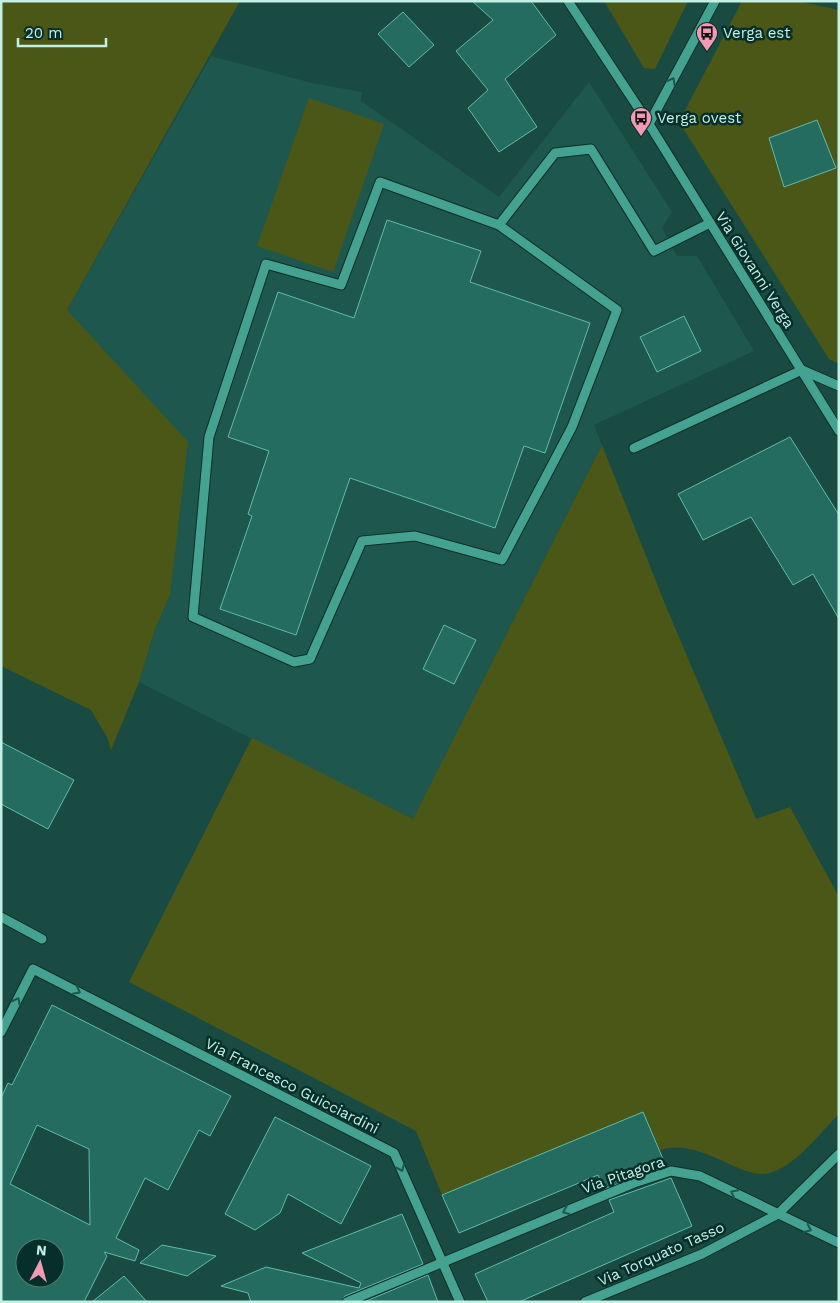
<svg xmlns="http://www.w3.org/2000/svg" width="840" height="1303" font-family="'Work Sans',sans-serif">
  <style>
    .built { fill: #1e574d }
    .green { fill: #4b5717 }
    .building { fill: #246c60; stroke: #60bba9; fill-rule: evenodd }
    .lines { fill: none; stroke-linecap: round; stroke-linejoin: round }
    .minor-casing { stroke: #102e28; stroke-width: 11 }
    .minor { stroke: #44a291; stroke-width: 9 }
    .oneway { stroke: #1b574d }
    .labels { text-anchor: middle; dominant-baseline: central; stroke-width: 5; stroke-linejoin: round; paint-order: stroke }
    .poi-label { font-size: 15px; fill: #c4efe5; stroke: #052f28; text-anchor: start }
    .street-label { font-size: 15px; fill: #c4efe5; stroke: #052f28 }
  </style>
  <rect width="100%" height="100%" fill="#194b42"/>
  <path class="built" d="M211,56l101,27 50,9 -1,9 138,96 90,-115 83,130 -10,16 15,28h20l57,95 -160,74 8,20 -189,375 -274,-138 16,-53 15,-34 -103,-285z"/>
  <g class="green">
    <path d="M1,1h239l-173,309 121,132 -18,153 -15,34 -16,53 -28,68 -4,-13 -16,-27 -90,-44z"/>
    <path d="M604,1h84l-33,68 -11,-1z"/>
    <path d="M742,1h55l42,9v354l-10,-5 -150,-237z"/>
    <path d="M309,98l75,26 -51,148 -76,-26z"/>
    <path d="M602,445l63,159 91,215 34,-12 49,90v217c-20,20 -40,48 -66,58 -29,12 -71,-36 -113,-22l-17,-38 -201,83 -26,-64 -287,-149 123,-244 161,81z"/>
  </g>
  <g class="building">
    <path d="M472,1h59l25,34 -51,44 32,48 -38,25 -31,-44 20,-18 -32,-39 37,-31z"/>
    <path d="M403,12l31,33 -25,22 -31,-33z"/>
    <path d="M817,120l19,48 -52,19 -15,-49z"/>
    <path d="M387,220l94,31 -11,31 120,41 -45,130 -21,-7 -29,82 -145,-50 -54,157 -76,-26 32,-93 -4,-2 21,-63 -41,-14 50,-145 76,26z"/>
    <path d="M684,316l17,35 -44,21 -17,-35z"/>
    <path d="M790,437l49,78v104l-26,-45 -20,11 -42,-68 -48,23 -25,-46z"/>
    <path d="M444,625l32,15 -22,44 -31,-15z"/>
    <path d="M1,742l73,38 -26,49 -47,-25z"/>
    <path d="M52,1005l179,91 -21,40 -11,-6 -31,60 -23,-12 -29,60 23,12 -4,11 -31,-9 3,4 -23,46h-83v-204l7,-15 4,2zM37,1125l52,24 1,76 -80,-41zM25,1248h30v30h-30z"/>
    <path d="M643,1112l23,54 -62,23 -6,-14 -139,58 -17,-38z"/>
    <path d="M275,1117l96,49 -30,58 -53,-30 -8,19 -25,17 -30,-16z"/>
    <path d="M671,1178l21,48 -173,76h-31l-13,-28 139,-62 -5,-12z"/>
    <path d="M402,1214l21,50 -78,32 -4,6h-90l-3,-9 -27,-7 45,-19 93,21 2,-5 -59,-30z"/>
    <path d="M162,1245l54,11 -29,20 -47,-13z"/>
    <path d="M428,1275l10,27h-74z"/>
    <path d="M124,1276l23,26h-55z"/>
  </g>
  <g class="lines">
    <g class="minor-casing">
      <g id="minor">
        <path d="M568,1l81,123 190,307"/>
        <path d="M649,124l66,-123"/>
        <path d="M499,225l118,85 -45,117 -70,133 -87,-24 -53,5 -52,118 -16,3 -101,-45 16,-180 57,-173 75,21 39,-103 119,43 56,-72 36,-4 63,102 56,-28"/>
        <path d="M634,448l168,-78 37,16"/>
        <path d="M1,917l41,22"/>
        <path d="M1,1032l32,-63 361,184 66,149"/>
        <path d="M347,1302l287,-119 37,-12 29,5 139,67"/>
        <path d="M585,1302l117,-48 76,-40 61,-60"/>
      </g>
    </g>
    <use href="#minor" class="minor"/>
  </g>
  <defs><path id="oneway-chevron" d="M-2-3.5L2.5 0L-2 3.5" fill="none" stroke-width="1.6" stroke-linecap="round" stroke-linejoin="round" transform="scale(1.25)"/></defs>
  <g class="oneway">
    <use href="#oneway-chevron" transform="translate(672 81) rotate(-62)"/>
    <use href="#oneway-chevron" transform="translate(77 991) rotate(27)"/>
    <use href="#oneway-chevron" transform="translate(17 1001) rotate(-63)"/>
    <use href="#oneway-chevron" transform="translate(401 1168) rotate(66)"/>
    <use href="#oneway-chevron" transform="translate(734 1193) rotate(-154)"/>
    <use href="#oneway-chevron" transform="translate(566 1211) rotate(158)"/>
    <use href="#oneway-chevron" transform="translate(808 1229) rotate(25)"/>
  </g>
  <defs>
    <g id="bus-pin" transform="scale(1.125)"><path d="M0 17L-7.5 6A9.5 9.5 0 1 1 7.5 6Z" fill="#f09ab5" stroke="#052f28"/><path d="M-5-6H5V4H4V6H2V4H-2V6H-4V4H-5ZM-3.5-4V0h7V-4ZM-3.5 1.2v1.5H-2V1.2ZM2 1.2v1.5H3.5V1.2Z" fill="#111"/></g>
  </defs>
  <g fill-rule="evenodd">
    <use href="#bus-pin" x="707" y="33"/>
    <use href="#bus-pin" x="641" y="118"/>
  </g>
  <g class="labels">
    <g class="poi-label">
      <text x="723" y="33">Verga est</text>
      <text x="657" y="118">Verga ovest</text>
    </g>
    <g class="street-label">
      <text transform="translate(755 270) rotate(58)">Via Giovanni Verga</text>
      <text transform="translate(292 1086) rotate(27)">Via Francesco Guicciardini</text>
      <text transform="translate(623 1175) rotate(-19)">Via Pitagora</text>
      <text transform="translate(661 1254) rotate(-24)">Via Torquato Tasso</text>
    </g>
  </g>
  <rect width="840" height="1303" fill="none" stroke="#c4efe5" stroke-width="5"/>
  <g transform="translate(40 1263) rotate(6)"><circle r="24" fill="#052f28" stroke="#517c74"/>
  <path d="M0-4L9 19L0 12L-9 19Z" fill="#f09ab5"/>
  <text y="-8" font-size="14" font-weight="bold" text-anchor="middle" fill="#c4efe5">N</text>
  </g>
  <path d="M18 38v8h88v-8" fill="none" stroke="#c4efe5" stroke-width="2.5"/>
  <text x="25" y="38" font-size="15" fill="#c4efe5" stroke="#052f28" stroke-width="4" paint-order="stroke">20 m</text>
</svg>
